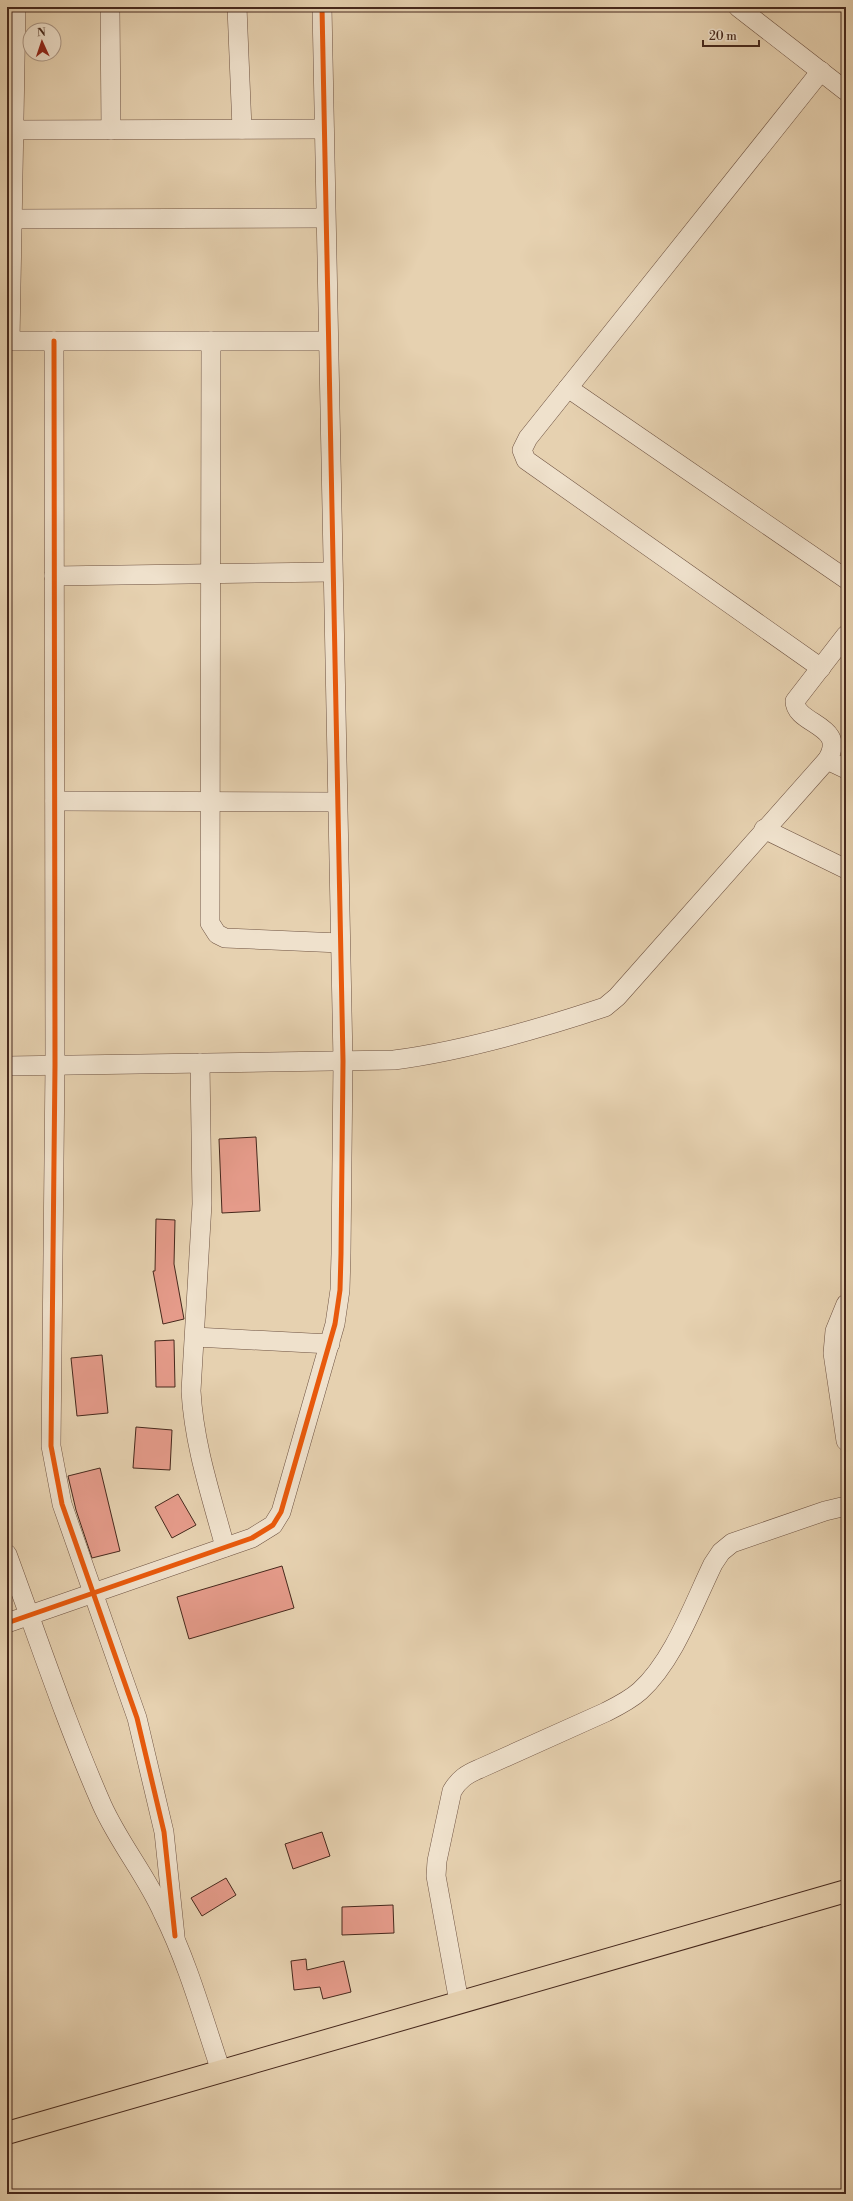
<svg xmlns="http://www.w3.org/2000/svg" width="853" height="2201" font-family="'Libre Bodoni',serif">
  <style>
    .building { fill: #e59b8a; stroke: #46281c }
    .lines { fill: none; stroke-linecap: round; stroke-linejoin: round }
    .street-casing { stroke: #6e5241; stroke-width: 20 }
    .highway-casing { stroke: #46281c; stroke-width: 24 }
    .street { stroke: #efe1cc; stroke-width: 19 }
    .highway { stroke: #e6d1b0; stroke-width: 22 }
    .cycleway-casing { stroke: #efe1cc; stroke-width: 8 }
    .cycleway { stroke: #e8590c; stroke-width: 5 }
  </style>
  <rect width="100%" height="100%" fill="#e6d1b0"/>
  <filter id="stains"><feTurbulence type="fractalNoise" baseFrequency=".005" numOctaves="4"/><feColorMatrix values="0 0 0 0 .2 0 0 0 0 .09 0 0 0 0 .02 0 0 0 .5 -.17"/></filter>
  <radialGradient id="worn" r=".72"><stop offset=".6" stop-color="#630" stop-opacity="0"/><stop offset="1" stop-color="#630" stop-opacity=".3"/></radialGradient>
  <g class="building">
    <path d="M256,1137l4,74 -38,2 -3,-74z"/>
    <path d="M156,1219l19,1 -1,44 10,55 -21,5 -10,-53h2z"/>
    <path d="M174,1340l1,47h-19l-1,-46z"/>
    <path d="M102,1355l6,58 -31,3 -6,-58z"/>
    <path d="M136,1427l36,3 -2,40 -37,-2z"/>
    <path d="M100,1468l20,83 -28,7 -16,-48 -8,-34z"/>
    <path d="M178,1494l18,31 -24,13 -17,-31z"/>
    <path d="M282,1566l12,42 -105,31 -12,-42z"/>
    <path d="M322,1832l8,24 -37,13 -8,-25z"/>
    <path d="M226,1878l10,17 -34,21 -11,-18z"/>
    <path d="M393,1905l1,28 -52,2v-28z"/>
    <path d="M306,1959l1,11 37,-9 7,31 -28,7 -3,-12 -26,3 -3,-29z"/>
  </g>
  <g class="lines">
    <g class="street-casing">
      <g id="street">
        <path d="M110,7l1,123"/>
        <path d="M237,7l5,122"/>
        <path d="M738,7l108,84"/>
        <path d="M7,130l317,-1"/>
        <path d="M7,219l318,-1"/>
        <path d="M7,341h320"/>
        <path d="M10,341l6,-334"/>
        <path d="M54,341l1,724 -4,381 11,58 75,214 27,114 11,104"/>
        <path d="M211,341l-1,582 7,11 8,4 115,5"/>
        <path d="M568,388l278,191"/>
        <path d="M54,576l278,-4"/>
        <path d="M821,668l-295,-208 -4,-10 6,-12 293,-367"/>
        <path d="M827,760l19,9"/>
        <path d="M55,801l282,1"/>
        <path d="M764,829l82,40"/>
        <path d="M200,1063l2,141 -11,187c3,54 20,104 34,156"/>
        <path d="M7,1066l387,-6c68,-9 145,-31 211,-53l12,-10 210,-237c22,-35 -32,-35 -32,-59l51,-66"/>
        <path d="M846,1304l-11,27 -2,22 13,88"/>
        <path d="M195,1337l135,7"/>
        <path d="M7,1554c31,84 59,169 95,251 17,38 44,70 61,108 25,50 40,105 58,158"/>
        <path d="M7,1623l245,-85 21,-13 8,-13 54,-188 5,-34 1,-36 2,-193 -21,-1054"/>
        <path d="M459,2002l-23,-126 1,-15 15,-70c7,-12 15,-17 27,-22l127,-57c12,-6 24,-12 34,-21 34,-31 53,-86 73,-127l8,-12 11,-9 93,-32 21,-5"/>
      </g>
    </g>
    <g class="highway-casing">
      <path id="highway" d="M7,2133l839,-242"/>
    </g>
    <use href="#street" class="street"/>
    <use href="#highway" class="highway"/>
    <g class="cycleway-casing">
      <g id="cycleway">
        <path d="M54,341l1,724 -4,381 11,58 75,214 27,114 11,104"/>
        <path d="M7,1623l245,-85 21,-13 8,-13 54,-188 5,-34 1,-36 2,-193 -21,-1054"/>
      </g>
    </g>
    <use href="#cycleway" class="cycleway"/>
  </g>
  <rect width="853" height="2201" fill="none" stroke="#e6d1b0" stroke-width="24"/>
  <rect x="8" y="8" width="837" height="2185" fill="none" stroke="#46281c" stroke-width="2"/>
  <rect x="12" y="12" width="829" height="2177" fill="none" stroke="#46281c"/>
  <g transform="translate(42 42) rotate(357)"><circle r="19" fill="#efe1cc" stroke="#ab9786"/>
  <path d="M0-3L7 15L0 10L-7 15Z" fill="#8f2418"/>
  <text y="-6" font-size="11" font-weight="bold" text-anchor="middle" fill="#46281c">N</text>
  </g>
  <path d="M703 40v6h56v-6" fill="none" stroke="#46281c" stroke-width="2"/>
  <text x="709" y="40" font-size="12" fill="#46281c" stroke="#efe1cc" stroke-width="3" paint-order="stroke">20 m</text>
  <rect width="100%" height="100%" filter="url(#stains)"/>
  <rect width="100%" height="100%" fill="url(#worn)"/>
</svg>
